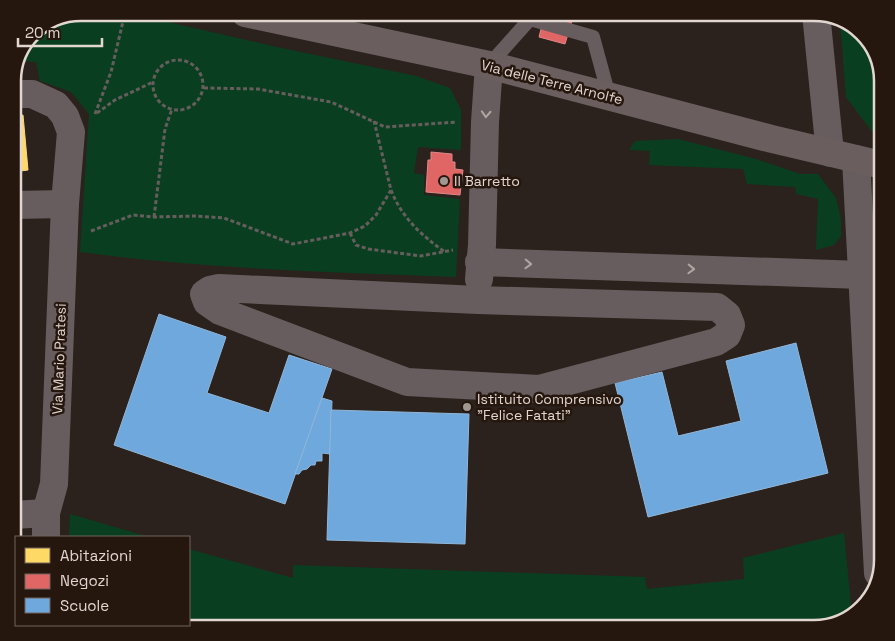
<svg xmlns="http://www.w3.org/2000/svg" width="895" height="641" font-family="'Space Grotesk',sans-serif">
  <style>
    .green { fill: #093f20 }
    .homes { fill: #ffd966; stroke: #f6d886 }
    .shops { fill: #e06666; stroke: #e08886 }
    .schools { fill: #6fa8dc; stroke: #91b6d8 }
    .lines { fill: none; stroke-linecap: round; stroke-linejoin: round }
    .path { stroke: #665e5d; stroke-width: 3; stroke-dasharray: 4 2.5; stroke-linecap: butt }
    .lane { stroke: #675d5e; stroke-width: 14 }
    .street { stroke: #675d5e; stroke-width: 28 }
    .secondary { stroke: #6b5e5f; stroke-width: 28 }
    .oneway { stroke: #b0a6a2 }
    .poi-dot { fill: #a19791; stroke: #26170e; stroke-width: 2 }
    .labels { text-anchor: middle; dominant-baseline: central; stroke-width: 5; stroke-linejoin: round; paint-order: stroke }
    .street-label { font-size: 14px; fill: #e1d6d0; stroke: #26170e }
    .poi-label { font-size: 14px; fill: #e1d6d0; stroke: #26170e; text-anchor: start }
    .rim { fill: none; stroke: #e1d6d0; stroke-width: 2.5 }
  </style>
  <rect width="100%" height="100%" fill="#2b221d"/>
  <g class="green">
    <path d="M81,13h48l143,33 144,30 34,12 11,22v40l-43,-3 -4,26 10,2v20l36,4 -4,78c-125,-5 -251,-8 -376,-25l9,-138 -18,-22 -31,-11 -4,-19 -16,-1 16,-31z"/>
    <path d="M840,21l15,6 20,24 7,30v55l-9,-3 -27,-36z"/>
    <path d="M678,139l78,20 44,15h18l18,24 5,21v17l-7,9 -18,5 2,-51 -22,-5 -1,-7 -48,-3 -4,-15 -94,-4 1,-14 -21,-1 6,-9z"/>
    <path d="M70,514l79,23h-80z"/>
    <path d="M844,533l8,82 -8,6 -30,7h-733l-11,-3h119v-76l104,29v-13l352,12 2,12 97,-10 -1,-21z"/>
  </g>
  <path class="homes" d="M23,115l5,55 -15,2v-56z"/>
  <g class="shops">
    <path d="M545,13h10l18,4 -8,27 -26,-7z"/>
    <path d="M431,152l21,2v8h3v7l8,1 -3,25 -34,-3 2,-32h3z"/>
  </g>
  <g class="schools">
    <path d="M159,314l67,23 -19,56 62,20 20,-58 43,14 -47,135 -171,-59z"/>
    <path d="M796,343l32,130 -180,44 -33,-134 47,-11 16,64 63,-15 -15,-60z"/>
    <path d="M322,398l10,3 -2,53 -8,-1v8h-6l-1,4h-4l-4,4 -5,1 -3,4h-4z"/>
    <path d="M331,410l138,4 -4,130 -138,-4z"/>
  </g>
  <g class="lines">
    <g class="path">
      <circle cx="178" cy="85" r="25"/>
      <path d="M204,88l54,1 73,13 54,25 72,-5"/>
      <path d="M97,113l18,-13 38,-18"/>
      <path d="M95,114l16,-42 14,-59"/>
      <path d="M391,190c11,28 30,45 54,62"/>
      <path d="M154,217l11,-88 7,-20"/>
      <path d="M91,231l42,-16 21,2 42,-1 28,2 69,26 57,-11 15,-7 11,-11 15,-25 -17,-69"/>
      <path d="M350,233l6,12 12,4 53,7 32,-6"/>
    </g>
    <path class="lane" d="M489,65l41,-46 63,18 16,59"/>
    <g class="street">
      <path d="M816,13l14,140"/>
      <path d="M13,94h19l24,11 9,11 6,16 -6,72 -11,280 -8,29v24"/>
      <path d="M856,159l22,414"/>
      <path d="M13,205l52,-1"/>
      <path d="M479,262l383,13"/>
      <path d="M479,279l3,-34 3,-123 4,-57"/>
      <path d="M219,288l259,12 239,7 10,8 4,10 -4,10 -11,7 -177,47 -132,-7 -187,-71 -13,-9 -3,-8 6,-4z"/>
      <path d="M13,515l33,-2"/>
    </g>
    <path class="secondary" d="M245,13l244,52 283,74 110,26"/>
  </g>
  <defs><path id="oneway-chevron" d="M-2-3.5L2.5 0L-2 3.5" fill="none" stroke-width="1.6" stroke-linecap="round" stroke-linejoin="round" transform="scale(1.25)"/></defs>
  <g class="oneway">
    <use href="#oneway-chevron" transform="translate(486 114) rotate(93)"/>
    <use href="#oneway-chevron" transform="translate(528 264) rotate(2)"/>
    <use href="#oneway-chevron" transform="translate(691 269) rotate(2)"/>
  </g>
  <g class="poi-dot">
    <circle cx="444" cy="181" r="5"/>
    <circle cx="467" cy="407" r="5"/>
  </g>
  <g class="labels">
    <g class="street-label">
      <text transform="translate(552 82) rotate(14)">Via delle Terre Arnolfe</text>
      <text transform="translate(59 359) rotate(-88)">Via Mario Pratesi</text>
    </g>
    <g class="poi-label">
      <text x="454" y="181">Il Barretto</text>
      <text x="477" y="399">Istituito Comprensivo<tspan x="477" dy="16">"Felice Fatati"</tspan></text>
    </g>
  </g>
  <path d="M0 0H895V641H0ZM81 21H814A60 60 0 0 1 874 81V560A60 60 0 0 1 814 620H81A60 60 0 0 1 21 560V81A60 60 0 0 1 81 21Z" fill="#26170e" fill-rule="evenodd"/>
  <path class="rim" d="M81 21H814A60 60 0 0 1 874 81V560A60 60 0 0 1 814 620H81A60 60 0 0 1 21 560V81A60 60 0 0 1 81 21Z"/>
  <rect x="15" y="536" width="175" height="90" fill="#26170e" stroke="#71635c"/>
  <rect x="25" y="548" width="25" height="15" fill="#ffd966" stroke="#71635c"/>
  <text x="60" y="561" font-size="15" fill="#e1d6d0">Abitazioni</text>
  <rect x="25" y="574" width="25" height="15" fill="#e06666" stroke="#71635c"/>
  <text x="60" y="586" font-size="15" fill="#e1d6d0">Negozi</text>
  <rect x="25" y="598" width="25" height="15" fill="#6fa8dc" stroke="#71635c"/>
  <text x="60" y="611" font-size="15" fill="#e1d6d0">Scuole</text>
  <path d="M18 38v8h84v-8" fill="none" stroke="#e1d6d0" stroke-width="2.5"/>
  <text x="25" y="38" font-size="15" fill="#e1d6d0" stroke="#26170e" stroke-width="4" paint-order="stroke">20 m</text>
</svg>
